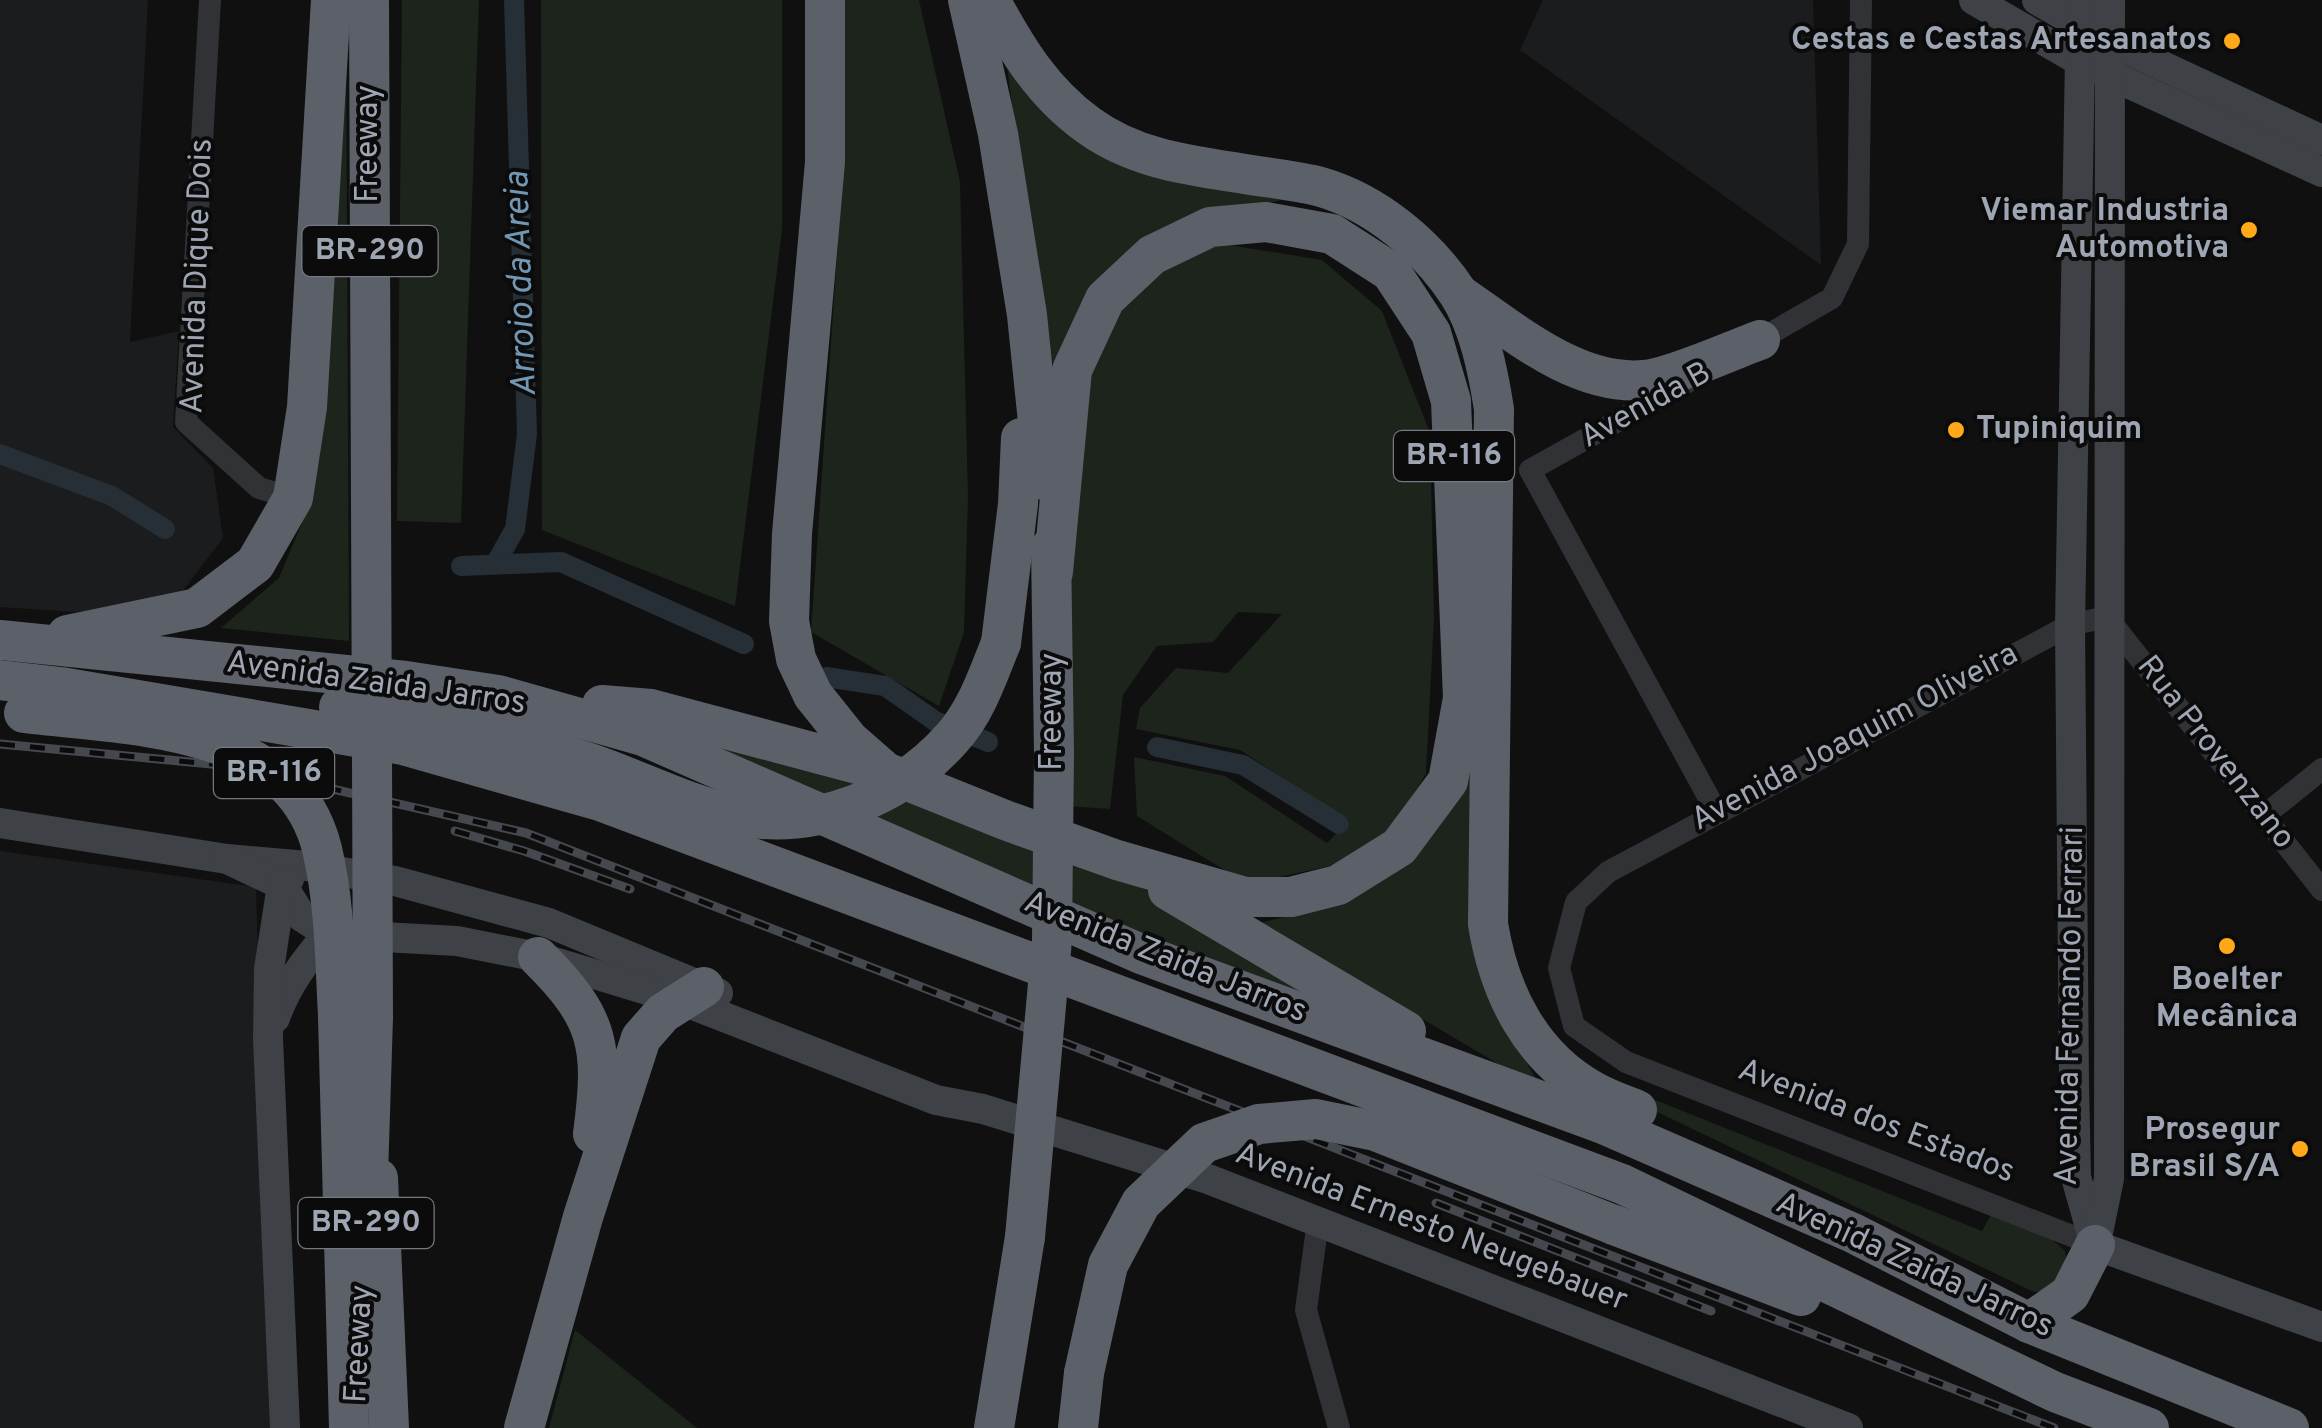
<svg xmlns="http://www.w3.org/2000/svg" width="2322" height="1428" font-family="Overpass,sans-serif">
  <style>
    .built { fill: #1b1c1e }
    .green { fill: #1c241c }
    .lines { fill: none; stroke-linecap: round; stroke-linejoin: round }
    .canal { stroke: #252f35; stroke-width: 20 }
    .street { stroke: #303236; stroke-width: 22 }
    .secondary { stroke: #3e4146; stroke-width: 30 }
    .highway { stroke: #5c6068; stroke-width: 40 }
    .rail-casing { stroke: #45484e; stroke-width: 9 }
    .rail { stroke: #0b0b0c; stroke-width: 5; stroke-dasharray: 15; stroke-linecap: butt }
    .highway-bridge { stroke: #5c6068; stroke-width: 40 }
    .poi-dot { fill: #ffa81a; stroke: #0b0b0c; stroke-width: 4 }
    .labels { text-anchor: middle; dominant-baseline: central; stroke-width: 8; stroke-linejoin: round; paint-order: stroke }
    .shield { fill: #0b0b0c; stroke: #737881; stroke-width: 2.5 }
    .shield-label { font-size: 30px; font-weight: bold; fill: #9fa6b3 }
    .poi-label { font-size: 32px; font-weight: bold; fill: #9fa6b3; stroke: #0b0b0c; text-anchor: end }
    .street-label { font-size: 32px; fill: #9fa6b3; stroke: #0b0b0c }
    .water-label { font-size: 35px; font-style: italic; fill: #7397b2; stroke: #0b0b0c }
  </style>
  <rect width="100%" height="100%" fill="#101011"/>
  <g class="built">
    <path d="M0,0h148l-18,342 49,-11 -6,96 40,41 10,70 -48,63 -99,11 -76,-5z"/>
    <path d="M1543,0h270l8,265 -301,-215z"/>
    <path d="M0,851l256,36 14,541h-270z"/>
  </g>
  <g class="green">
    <path d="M402,0h77l-18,523 -64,-2z"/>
    <path d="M541,0h241v230l-47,376 -193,-76z"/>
    <path d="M841,0h78l41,182 8,315 -4,135 -25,74 -128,-74 34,-491z"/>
    <path d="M346,28l3,613 -128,-13 58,-50 34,-81z"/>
    <path d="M1007,65l73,71 210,62 -109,24 -71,48 -65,105z"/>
    <path d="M1217,243l105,17 60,51 48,122 4,185 -8,156 -36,58 -52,32 -91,20 -110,-68 -3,-59 91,19 102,67 22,-23 -109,-70 -104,-21 4,-21 36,-40 52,5 54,-59 -44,-2 -25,30 -56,4 -34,49 -13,114 -45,-3v-236l16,-187 33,-74 46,-42z"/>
    <path d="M664,728l275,79 216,86 211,125 -242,-91z"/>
    <path d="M1477,730l20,276 44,83 -281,-166 81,-21z"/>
    <path d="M1613,1083l369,148 9,-16 57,21 17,15 5,24 -13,16 -23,1 -425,-203z"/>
    <path d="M575,1330l122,98h-148z"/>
  </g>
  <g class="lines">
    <g class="canal">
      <path d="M0,454l112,42 53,33"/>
      <path d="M496,563l19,-34 12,-95 -13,-434"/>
      <path d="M461,566l100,-4 183,82"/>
      <path d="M826,677l59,9 50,35 53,21"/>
      <path d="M1157,747l86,18 96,59"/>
    </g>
    <g class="street">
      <path d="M210,0l-24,422 73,66 34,10"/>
      <path d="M1752,344l80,-46 26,-54 3,-244"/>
      <path d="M1686,383l-156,87 186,341"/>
      <path d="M2265,815l57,-46"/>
      <path d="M1318,1221l-12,89 33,118"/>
      <path d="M2095,1245l-469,-183 -52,-36 -15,-58 17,-66 32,-30 462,-247 37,-8 215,273"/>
    </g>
    <g class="secondary">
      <path d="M1974,0l104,60 244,112"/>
      <path d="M2037,0l72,41 213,99"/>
      <path d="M2081,0l-11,625 4,459 2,93 19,68"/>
      <path d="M0,823l227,36 80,7 88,15 154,42 169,70"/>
      <path d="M227,859l55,26 20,32 26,17 129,7 81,16 145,44 253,99 47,9 225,70 640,249"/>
      <path d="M275,1018c12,-34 30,-57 53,-84"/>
      <path d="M2096,1242l13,-63 1,-1179"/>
      <path d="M2095,1245l227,82"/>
      <path d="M285,1428l-17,-389 1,-70 13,-84 7,-6"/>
    </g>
    <g class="highway">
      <path d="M369,0l2,502"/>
      <path d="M825,0v162l-33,372 -3,87 7,38 17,36 36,45 32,28"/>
      <path d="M968,0l30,134 29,181 17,165"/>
      <path d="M990,0c26,48 52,92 98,125 45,33 98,40 151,48 27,5 56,7 82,14 55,16 106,59 137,106 21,32 30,78 36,116l-6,515c11,68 42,132 105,167 14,8 29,13 44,19"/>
      <path d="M1460,295c53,36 116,91 184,85 27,-2 88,-30 116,-40"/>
      <path d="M1051,547l3,206"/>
      <path d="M67,635l130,-27 58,-44 38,-66 14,-91 24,-407"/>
      <path d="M0,640l406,41 92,14 145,41 498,218 462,170 250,109 176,90 260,105"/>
      <path d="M1001,643l17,-139 3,-66"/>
      <path d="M0,680l61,7 342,58 197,56 1022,383 433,208 94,36"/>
      <path d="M602,705l49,4 232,62 122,49 112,40 128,37h46l47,-12 61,-38 49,-66 15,-83 -12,-297 -20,-68 -40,-61 -59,-38 -66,-12 -56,5 -58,28 -47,44 -33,71 -19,202"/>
      <path d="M339,707l66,6 81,17"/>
      <path d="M1168,890l238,141"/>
      <path d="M538,957c63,62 66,91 55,177"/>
      <path d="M338,1016l11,412"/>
      <path d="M378,1178l11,250"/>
      <path d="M367,1208l6,-191"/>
      <path d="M1614,1225l187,71"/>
      <path d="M2029,1323l41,-29 25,-49"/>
      <path d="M524,1428l59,-211 58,-179 22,-25 41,-26"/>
      <path d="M994,1428l31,-191"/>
      <path d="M1078,1428l6,-55"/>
    </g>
    <g class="rail-casing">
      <g id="rail">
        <path d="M0,744l232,22 294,67 1528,595"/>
        <path d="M455,831l69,20 106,38"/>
        <path d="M1436,1203l275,108"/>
      </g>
    </g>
    <use href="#rail" class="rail"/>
    <g class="highway-bridge">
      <path d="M371,502l2,515"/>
      <path d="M24,713c104,13 267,10 298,136 13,54 13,112 16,167"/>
      <path d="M486,730c41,13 83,25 123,40 42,16 86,37 130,46 77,15 162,-20 213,-78 24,-26 36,-63 49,-95"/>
      <path d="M1025,1237l27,-297 2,-187"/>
      <path d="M1084,1373l24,-108 33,-62 63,-60 55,-19 57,-5 59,12 239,94"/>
    </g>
  </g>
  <g class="poi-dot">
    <circle cx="2232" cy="41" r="10"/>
    <circle cx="2249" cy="230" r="10"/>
    <circle cx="1956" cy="430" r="10"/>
    <circle cx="2227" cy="946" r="10"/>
    <circle cx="2300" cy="1149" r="10"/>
  </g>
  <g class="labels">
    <g class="shield">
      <rect x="302.5" y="226" width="135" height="50" rx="8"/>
      <rect x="1394" y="431" width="120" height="50" rx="8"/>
      <rect x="214" y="748" width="120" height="50" rx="8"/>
      <rect x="298.5" y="1198" width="135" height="50" rx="8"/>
    </g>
    <g class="shield-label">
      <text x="370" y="251">BR-290</text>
      <text x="1454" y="456">BR-116</text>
      <text x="274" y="773">BR-116</text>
      <text x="366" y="1223">BR-290</text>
    </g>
    <g class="poi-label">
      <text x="2212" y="41">Cestas e Cestas Artesanatos</text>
      <text x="2229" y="212">Viemar Industria<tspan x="2229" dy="37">Automotiva</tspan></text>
      <text x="1976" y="430" text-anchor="start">Tupiniquim</text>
      <text x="2227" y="981" text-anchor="middle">Boelter<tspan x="2227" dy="37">Mecânica</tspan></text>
      <text x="2280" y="1131">Prosegur<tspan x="2280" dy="37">Brasil S/A</tspan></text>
    </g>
    <g class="street-label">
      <text transform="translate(369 144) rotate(-90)">Freeway</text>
      <text transform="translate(198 276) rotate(-88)">Avenida Dique Dois</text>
      <text transform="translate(1646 406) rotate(-29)">Avenida B</text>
      <text transform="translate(376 684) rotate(8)">Avenida Zaida Jarros</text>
      <text transform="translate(1053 712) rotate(-90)">Freeway</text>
      <text transform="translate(1855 738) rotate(-28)">Avenida Joaquim Oliveira</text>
      <text transform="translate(2215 753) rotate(52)">Rua Provenzano</text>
      <text transform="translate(1165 958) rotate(22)">Avenida Zaida Jarros</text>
      <text transform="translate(2071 1006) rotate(-89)">Avenida Fernando Ferrari</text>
      <text transform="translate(1876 1122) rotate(21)">Avenida dos Estados</text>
      <text transform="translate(1431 1228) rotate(21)">Avenida Ernesto Neugebauer</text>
      <text transform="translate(1914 1266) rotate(25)">Avenida Zaida Jarros</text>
      <text transform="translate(360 1344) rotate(-87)">Freeway</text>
    </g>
    <g class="water-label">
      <text transform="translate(522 284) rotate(-92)">Arroio da Areia</text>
    </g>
  </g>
</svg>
